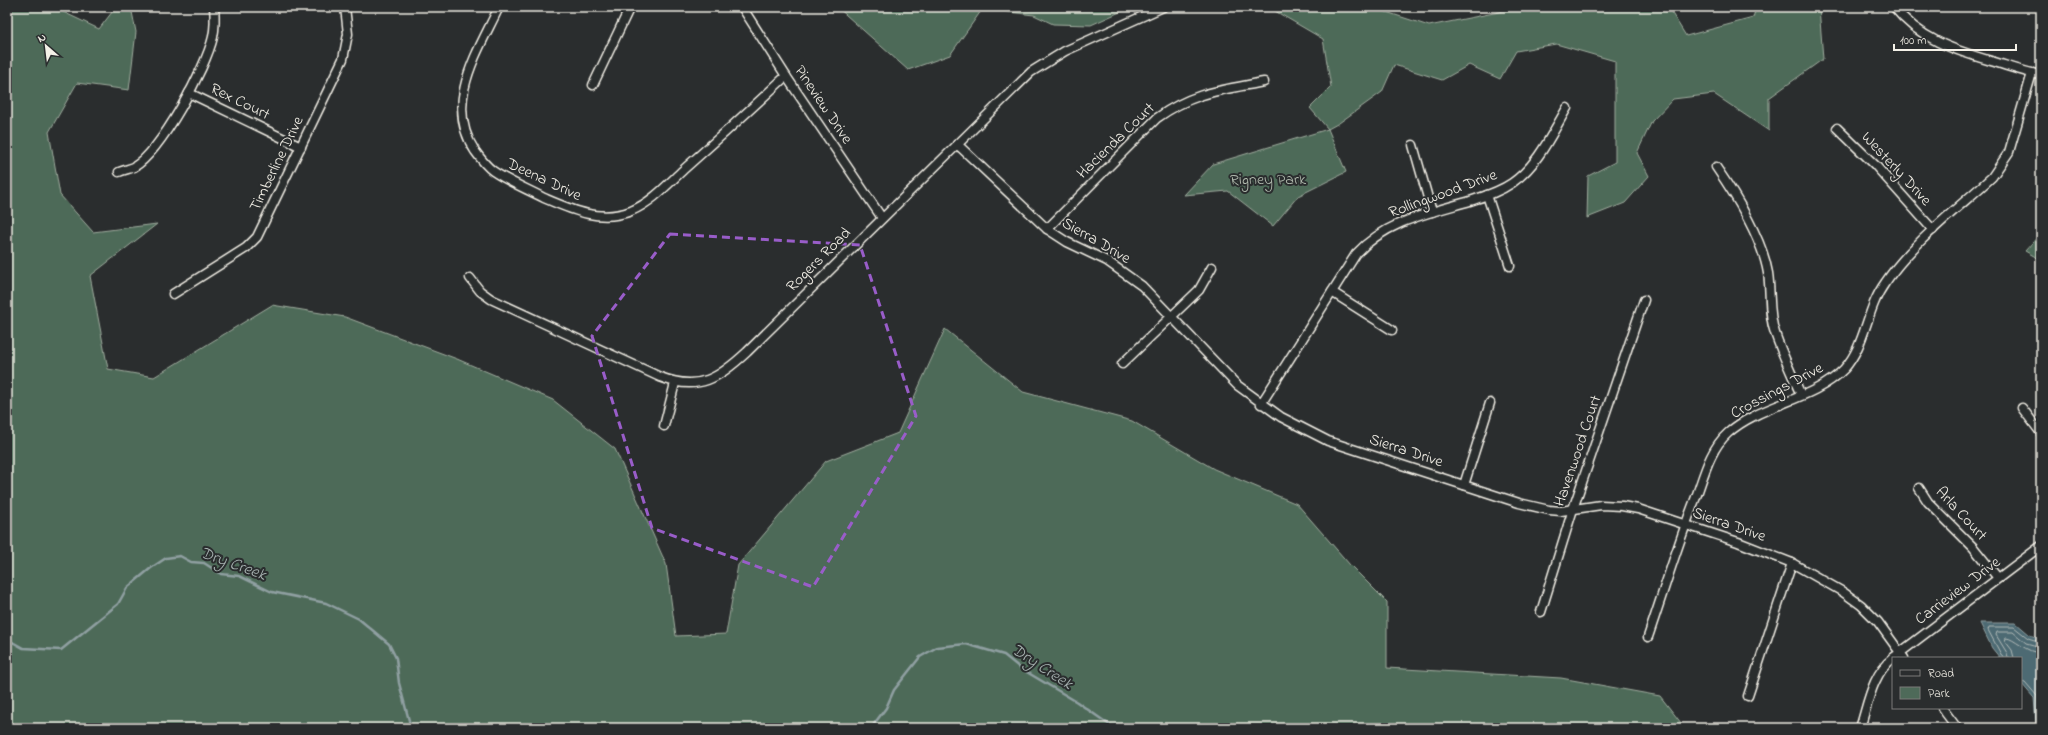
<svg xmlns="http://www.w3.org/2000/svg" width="2048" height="735" font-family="'Indie Flower',sans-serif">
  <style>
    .green { fill: #4e6a59; stroke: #a1aea0 }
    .water { fill: #4e6a73; stroke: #90a0a2 }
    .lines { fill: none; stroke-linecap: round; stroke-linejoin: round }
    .shore { stroke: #b2bbb9; stroke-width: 1 }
    .stream { stroke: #90a0a2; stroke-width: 2.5 }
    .street-casing { stroke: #f4f1e8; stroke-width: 11 }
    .street { stroke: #2a2d2e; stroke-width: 8 }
    .marked { fill: none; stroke: #995dc9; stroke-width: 3; stroke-dasharray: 8 5; stroke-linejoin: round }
    .labels { text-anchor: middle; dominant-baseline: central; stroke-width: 4; stroke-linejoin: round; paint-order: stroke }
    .street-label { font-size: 16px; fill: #f4f1e8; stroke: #2a2d2e }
    .park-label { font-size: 16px; fill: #b2bbaf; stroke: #2a2d2e }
    .water-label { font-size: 17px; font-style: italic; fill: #a9b4b3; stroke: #2a2d2e }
  </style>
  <rect width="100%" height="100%" fill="#2a2d2e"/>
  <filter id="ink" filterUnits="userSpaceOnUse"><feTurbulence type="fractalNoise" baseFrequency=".025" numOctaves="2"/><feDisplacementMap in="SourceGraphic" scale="8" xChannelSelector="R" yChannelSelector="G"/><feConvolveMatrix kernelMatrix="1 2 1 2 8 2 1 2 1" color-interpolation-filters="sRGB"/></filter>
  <g filter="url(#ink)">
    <g class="green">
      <path d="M7,7h53l-1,3 40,19 17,-22h15l5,25 -7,58 -52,-7 -28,49 11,63 33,37 64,-8 -67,52 18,93 46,8 118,-72 73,12 112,42 96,41 62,49 51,115 10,72 50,-2 12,-69 88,-104 72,-28 47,-104 78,63 109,29 82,48 83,35 53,61 37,37v66l174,10 99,18 25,32h-1678z"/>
      <path d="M837,7h294l-40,18 -38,-1 -19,-9 -34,-4h-19l-31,44 -42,15z"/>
      <path d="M1275,7h96l58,19 95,-19h144l18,29 67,-18 3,-11h63l4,52 -54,39v33l-55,-37 -41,5 -21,22 -15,32 12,23 -24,27 -38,15 1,-42 27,-14v-101l-59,-17 -40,7 -16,28 -31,-14 -27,15 -48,-15 -12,27 -43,31 -11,6 18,43 -48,24 -25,30 -45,-35 -44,4 29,-31 115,-35 -18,-21 21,-21 -8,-48 -48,-28z"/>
      <path d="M2041,233v27l-16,-9z"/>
    </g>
    <path class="water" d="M1980,623h36l14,12 11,4v89l-5,-6 -2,-24 -13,-15v-25h-21l-8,-10z"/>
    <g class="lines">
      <g class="shore">
        <path d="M2003,658l-15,-28 1,-3h25l14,11 13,4"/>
        <path d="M2008,658l-1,-5 -11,-18 1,-3h16l13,11 15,4"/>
        <path d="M2014,658l-2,-8 -7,-9 1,-3c8,0 20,15 35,15"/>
        <path d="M2021,681l4,1 12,14 4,26"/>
      </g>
      <g class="stream">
        <path d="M7,639l16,9 38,2 57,-46 9,-16 24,-20 15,-10 14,-2 11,6 13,1 17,11 18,2 33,16 54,11 33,16 30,25 7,14 3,25 12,45"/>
        <path d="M871,728l15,-20 8,-18 26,-33 17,-10 29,-3 38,11 16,13 57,34 37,26"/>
      </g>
      <g class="street-casing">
        <g id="street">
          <path d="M499,7c-21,45 -56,96 -24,144 5,7 11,15 18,20 16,11 34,18 51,27 28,12 56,25 87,13 21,-9 36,-26 52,-41 35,-31 69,-62 103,-94"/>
          <path d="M742,7l44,69 96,142"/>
          <path d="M1894,7c25,32 60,43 97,54 17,5 33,11 50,14"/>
          <path d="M593,85l37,-78"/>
          <path d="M189,93l112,54"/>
          <path d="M1837,128l38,37 58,65"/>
          <path d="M957,144l90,85 20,13 40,19 35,25 95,99 44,32 47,24 191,62 30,7 12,1 40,-6 21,1 16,3 100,33 54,21 51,29 18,13 17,17 26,36"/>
          <path d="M1413,145l19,67"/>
          <path d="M1716,167c20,29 46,71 52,106 3,20 0,41 7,60 7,21 17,42 26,62"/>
          <path d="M119,172c5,-2 10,-3 15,-5 27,-16 72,-99 79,-130 2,-10 2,-20 1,-30"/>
          <path d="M1487,195l23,71"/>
          <path d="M1047,229l110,-111c36,-26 65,-28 107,-36"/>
          <path d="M470,278l10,13 11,8 169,78c39,15 59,1 87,-25l284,-280 34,-21 98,-44"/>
          <path d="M1332,292l60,38"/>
          <path d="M173,294l73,-46 11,-11 86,-178 5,-25 -3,-27"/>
          <path d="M1122,364l77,-74 13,-23"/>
          <path d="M1261,404l95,-150c30,-33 73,-41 114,-53 15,-5 29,-9 42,-18 26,-18 39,-48 55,-75"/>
          <path d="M2022,408l19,25"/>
          <path d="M664,426l11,-43"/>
          <path d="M1464,485l26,-82"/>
          <path d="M1919,488l9,14 45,45 25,31"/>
          <path d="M1541,612l32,-103 71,-209"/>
          <path d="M1648,637c16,-47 30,-94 48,-140 8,-22 14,-48 32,-64 32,-29 85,-32 116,-64 22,-24 22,-60 41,-86 26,-39 72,-74 107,-106l17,-25 23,-79"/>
          <path d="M1893,658l148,-112"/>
          <path d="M1748,696l44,-133"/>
          <path d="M1942,708l15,20"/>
          <path d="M1860,728c8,-24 12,-54 33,-70"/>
        </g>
      </g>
      <use href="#street" class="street"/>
    </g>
  </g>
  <path class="marked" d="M670,234l190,11 56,171 -103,171 -161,-59 -60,-192z"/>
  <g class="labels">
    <g class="street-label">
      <text transform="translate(240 102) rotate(26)">Rex Court</text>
      <text transform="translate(823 105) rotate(56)">Pineview Drive</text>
      <text transform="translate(1116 141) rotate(-44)">Hacienda Court</text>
      <text transform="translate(277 164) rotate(-64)">Timberline Drive</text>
      <text transform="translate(1896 169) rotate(47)">Westerly Drive</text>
      <text transform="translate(544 180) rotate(25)">Deena Drive</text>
      <text transform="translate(1443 194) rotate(-20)">Rollingwood Drive</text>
      <text transform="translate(1096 241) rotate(30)">Sierra Drive</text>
      <text transform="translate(819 260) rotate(-45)">Rogers Road</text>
      <text transform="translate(1777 391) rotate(-28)">Crossings Drive</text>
      <text transform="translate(1406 451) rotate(18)">Sierra Drive</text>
      <text transform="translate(1578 451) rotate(-71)">Havenwood Court</text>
      <text transform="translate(1961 514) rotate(47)">Arla Court</text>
      <text transform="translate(1729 525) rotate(19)">Sierra Drive</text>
      <text transform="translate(1958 591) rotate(-37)">Carrieview Drive</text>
    </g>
    <g class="park-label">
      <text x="1268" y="180">Rigney Park</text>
    </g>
    <g class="water-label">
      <text transform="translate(233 564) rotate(20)">Dry Creek</text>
      <text transform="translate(1042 667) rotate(33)">Dry Creek</text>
    </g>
  </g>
  <rect width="2048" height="735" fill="none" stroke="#2a2d2e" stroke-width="24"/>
  <rect x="12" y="12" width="2024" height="711" fill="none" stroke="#f4f1e8" stroke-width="1.5" filter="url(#ink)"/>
  <rect x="1892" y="657" width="130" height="52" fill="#2a2d2e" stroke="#7b7b78"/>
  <rect x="1900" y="670" width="20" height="6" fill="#2a2d2e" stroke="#7b7b78"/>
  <text x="1928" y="677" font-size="12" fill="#f4f1e8">Road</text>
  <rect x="1900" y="687" width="20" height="12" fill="#4e6a59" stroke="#7b7b78"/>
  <text x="1928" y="697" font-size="12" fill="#f4f1e8">Park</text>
  <g transform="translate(46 46) rotate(332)" stroke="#2a2d2e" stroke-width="3" paint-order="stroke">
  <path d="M0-3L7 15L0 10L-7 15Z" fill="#f4f1e8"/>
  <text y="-6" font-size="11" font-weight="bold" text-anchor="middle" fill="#f4f1e8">N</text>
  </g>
  <path d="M1894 44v6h122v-6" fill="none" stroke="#f4f1e8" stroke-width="2"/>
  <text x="1900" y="44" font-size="12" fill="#f4f1e8" stroke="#2a2d2e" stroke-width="3" paint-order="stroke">100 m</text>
</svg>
